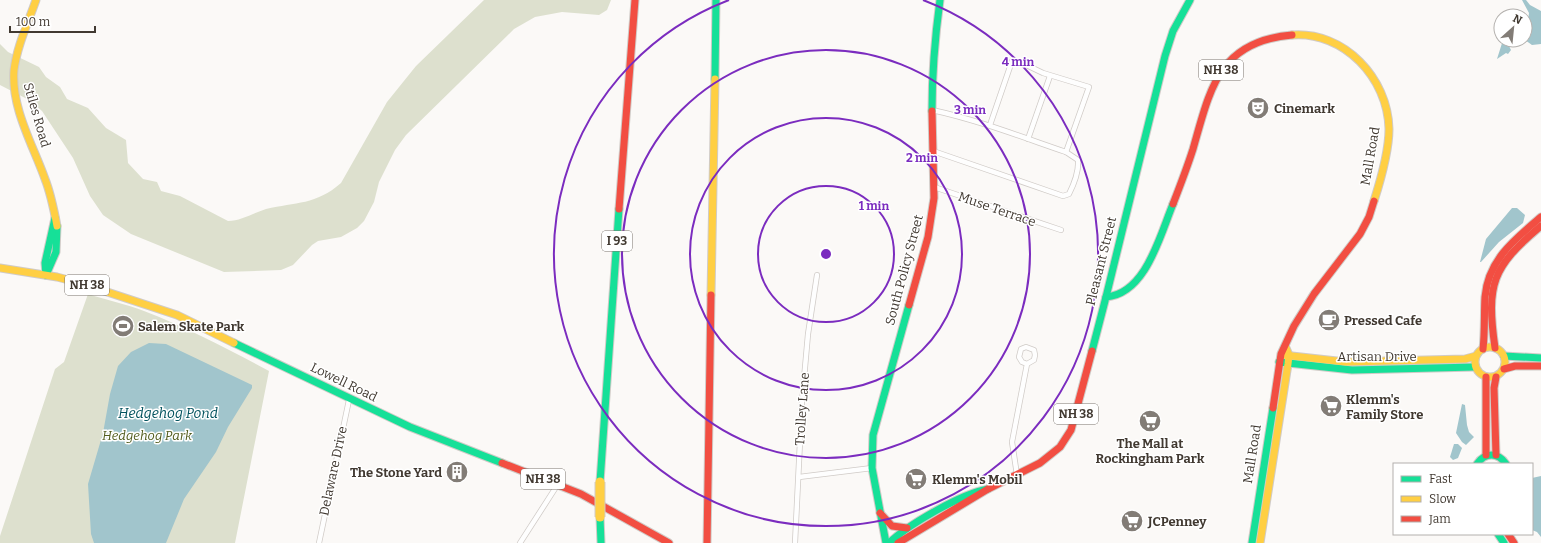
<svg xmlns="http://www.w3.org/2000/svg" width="1541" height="543" font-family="Bitter,serif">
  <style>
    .green { fill: #dde0ce }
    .water { fill: #a1c5cc }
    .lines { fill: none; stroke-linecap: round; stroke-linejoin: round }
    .street-casing { stroke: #d0cbc7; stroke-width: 6 }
    .fast-casing { stroke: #d0cbc7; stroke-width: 9 }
    .slow-casing { stroke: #d0cbc7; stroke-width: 9 }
    .jam-casing { stroke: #d0cbc7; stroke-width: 9 }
    .street { stroke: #fefefe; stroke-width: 4.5 }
    .fast { stroke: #16e098; stroke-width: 7 }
    .slow { stroke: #ffcf43; stroke-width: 7 }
    .jam { stroke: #f24e42; stroke-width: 7 }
    .slow-bridge-casing { stroke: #d0cbc7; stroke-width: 11; stroke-linecap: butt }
    .slow-bridge { stroke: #ffcf43; stroke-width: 9 }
    .ring { fill: none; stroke: #7b2cbf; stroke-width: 2 }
    .labels { text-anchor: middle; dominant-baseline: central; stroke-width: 3; stroke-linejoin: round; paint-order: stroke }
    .shield { fill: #fff; stroke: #7a746f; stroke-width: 1 }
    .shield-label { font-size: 12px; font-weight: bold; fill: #413931 }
    .poi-label { font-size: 13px; font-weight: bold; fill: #413931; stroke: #fff; text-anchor: start }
    .street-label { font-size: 13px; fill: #413931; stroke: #fff }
    .park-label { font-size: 13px; font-style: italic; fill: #515c1d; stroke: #fff }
    .water-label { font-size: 14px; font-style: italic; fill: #02525e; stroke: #fff }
    .centre { fill: #7b2cbf; stroke: #fff; stroke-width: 2 }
    .ring-label { font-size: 12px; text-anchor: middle; font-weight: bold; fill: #7b2cbf; stroke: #fff; stroke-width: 3; stroke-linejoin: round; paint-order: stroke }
  </style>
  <rect width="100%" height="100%" fill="#fbf9f7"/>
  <g class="green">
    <path d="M484,0h127l-4,10 -8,5 -37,-3 -27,5 -21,12 -108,106 -11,15 -16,32 -5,20 -10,19 -7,7 -16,9 -23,4 -6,4 -19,20 -12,5 -57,2 -93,-38 -28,-19 -13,-19 -17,-38 -31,-47 -13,-11 -29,-15v-41l8,8 31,15 7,10 14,10 7,12 21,9 18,20 20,12 2,23 15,16 14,3 4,9 19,5 48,25c13,0 25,-8 38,-12 30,-7 50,-4 75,-26l46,-81 29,-36z"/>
    <path d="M88,294c19,6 38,10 56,17 44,17 84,38 125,60l-34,172h-235v-7l55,-167 9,-7z"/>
  </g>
  <g class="water">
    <path d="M1522,0h4l4,5 11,6v33l-9,1 -7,-5 4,-27z"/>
    <path d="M1503,40h3l5,10 -3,4 -2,-1 -9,6z"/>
    <path d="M1512,208h5l8,7 -2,8 -24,19 -18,20h-1l6,-23z"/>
    <path d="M149,343l17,1 86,41v3l-24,39 -12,25 -32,47 -18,44h-72l-3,-9 -3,-50 15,-51 7,-39 8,-28 13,-14z"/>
    <path d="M1462,404l3,1 2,20 2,7 5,5 -8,8 -4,-3 -6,-9z"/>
    <path d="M1454,444h4l4,4 -4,10 -5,2 -3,-3z"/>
    <path d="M1541,476v61l-4,-5 -5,-2v-52z"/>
  </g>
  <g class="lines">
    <g class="street-casing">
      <g id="street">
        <path d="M932,110c46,10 90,27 134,42l23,-65 -46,-14 -25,-12h-6l-22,64"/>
        <path d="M1028,139l22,-63"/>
        <path d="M933,151l130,45 6,-2c5,-10 10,-23 9,-34l-12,-8"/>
        <path d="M934,187l127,43"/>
        <path d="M1017,475l-5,-33 15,-78 7,-4 1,-5 -1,-5 -8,-3 -5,2 -2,8 3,5 5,2"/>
        <path d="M799,477l73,-9"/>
        <path d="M319,543l30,-143"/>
        <path d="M520,543l38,-59"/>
        <path d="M795,543l7,-142 6,-67 9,-59"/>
      </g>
    </g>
    <g class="fast-casing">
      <g id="fast">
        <path d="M715,79l1,-79"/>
        <path d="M932,111c0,-38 3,-74 8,-111"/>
        <path d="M46,275l10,-23 1,-26"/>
        <path d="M46,275l-1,-12 10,-45"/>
        <path d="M1106,297l59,-241 8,-25 17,-31"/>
        <path d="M234,343l176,84 92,36"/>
        <path d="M1092,351l14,-54c40,-3 54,-62 67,-93"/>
        <path d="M1504,356l37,2"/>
        <path d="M1279,362l73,8 123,-3"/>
        <path d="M1477,464c8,-12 21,-12 29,0"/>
        <path d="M600,482l19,-273"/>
        <path d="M600,517l1,26"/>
        <path d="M1498,534l6,9"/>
        <path d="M886,543l-14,-75 1,-33 36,-130"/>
        <path d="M889,543c20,-19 72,-49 99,-54"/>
        <path d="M1252,543l21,-135"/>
      </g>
    </g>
    <g class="slow-casing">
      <g id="slow">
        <path d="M36,0c-8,23 -19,46 -22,70 -3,38 19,75 31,109 6,15 9,31 12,47"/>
        <path d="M1292,35c52,-4 96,43 97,94 0,23 -8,50 -15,72"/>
        <path d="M0,268l57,9 23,6 97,32 57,28"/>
        <path d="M711,295l4,-216"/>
        <circle cx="1490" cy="362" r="15"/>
        <path d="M1283,355l63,7 119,-3 11,-3"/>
        <path d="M1260,543l28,-179 1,-9 -3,-7"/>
      </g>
    </g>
    <g class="jam-casing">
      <g id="jam">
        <path d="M1173,204c7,-18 14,-36 20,-55 17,-59 25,-108 99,-114"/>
        <path d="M619,209l16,-209"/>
        <path d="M909,305l19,-68 6,-39 -2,-87"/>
        <path d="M1495,348c-9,-64 -3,-81 46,-122"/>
        <path d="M1483,349c2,-17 1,-35 2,-52 3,-37 30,-58 56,-80"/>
        <path d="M1504,369l11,-3h26"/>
        <path d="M1486,377v78"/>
        <path d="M1496,377l-2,11 2,67"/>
        <path d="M1273,408l8,-54 13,-28 20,-32 46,-60 9,-17 5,-16"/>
        <path d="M502,463l79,31 88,49"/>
        <path d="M880,513l12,13 15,2"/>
        <path d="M1508,534l6,9"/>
        <path d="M707,543l4,-248"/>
        <path d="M898,543l90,-54 52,-26 20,-16 11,-17 21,-79"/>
      </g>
    </g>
    <use href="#street" class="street"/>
    <use href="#fast" class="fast"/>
    <use href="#slow" class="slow"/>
    <use href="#jam" class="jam"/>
    <g class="slow-bridge-casing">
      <path id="slow-bridge" d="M600,482v35"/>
    </g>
    <use href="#slow-bridge" class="slow-bridge"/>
  </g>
  <g class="ring">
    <circle cx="826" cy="254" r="68"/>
    <circle cx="826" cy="254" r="136"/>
    <circle cx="826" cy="254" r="204"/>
    <path d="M923 0A272 272 0 1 1 729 0"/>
  </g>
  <defs>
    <g id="theatre-disc" transform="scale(1.15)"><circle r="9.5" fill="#827c76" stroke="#fff"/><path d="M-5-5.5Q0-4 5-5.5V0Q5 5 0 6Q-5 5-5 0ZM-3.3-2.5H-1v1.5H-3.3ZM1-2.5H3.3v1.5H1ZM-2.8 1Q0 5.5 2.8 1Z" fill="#fff"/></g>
    <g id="cafe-disc" transform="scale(1.15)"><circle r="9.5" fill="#827c76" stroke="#fff"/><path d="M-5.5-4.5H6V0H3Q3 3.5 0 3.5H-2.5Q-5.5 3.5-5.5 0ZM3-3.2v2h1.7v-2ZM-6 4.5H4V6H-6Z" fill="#fff"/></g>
    <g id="stadium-disc" transform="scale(1.15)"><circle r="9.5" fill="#827c76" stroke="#fff"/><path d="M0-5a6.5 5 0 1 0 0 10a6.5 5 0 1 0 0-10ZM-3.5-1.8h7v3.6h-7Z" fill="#fff"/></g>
    <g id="supermarket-disc" transform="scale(1.15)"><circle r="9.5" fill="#827c76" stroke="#fff"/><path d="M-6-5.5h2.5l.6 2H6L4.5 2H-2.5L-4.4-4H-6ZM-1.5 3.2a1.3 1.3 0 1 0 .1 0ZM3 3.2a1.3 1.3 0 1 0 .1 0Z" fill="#fff"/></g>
    <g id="building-disc" transform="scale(1.15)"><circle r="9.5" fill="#827c76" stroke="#fff"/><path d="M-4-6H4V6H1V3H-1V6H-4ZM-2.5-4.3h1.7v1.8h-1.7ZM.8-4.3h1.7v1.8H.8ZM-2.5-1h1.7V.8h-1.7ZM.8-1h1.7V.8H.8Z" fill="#fff"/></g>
  </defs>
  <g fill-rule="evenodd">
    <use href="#theatre-disc" x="1258" y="108"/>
    <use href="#cafe-disc" x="1329" y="320"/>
    <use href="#stadium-disc" x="123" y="326"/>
    <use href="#supermarket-disc" x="1331" y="406"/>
    <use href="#supermarket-disc" x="1150" y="421"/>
    <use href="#building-disc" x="457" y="472"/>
    <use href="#supermarket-disc" x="916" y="479"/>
    <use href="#supermarket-disc" x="1132" y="521"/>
  </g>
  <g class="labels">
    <g class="shield">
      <rect x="1199" y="60" width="44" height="20" rx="3"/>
      <rect x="602" y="231" width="30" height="20" rx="3"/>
      <rect x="65" y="275" width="44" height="20" rx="3"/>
      <rect x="1054" y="404" width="44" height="20" rx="3"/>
      <rect x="521" y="469" width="44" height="20" rx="3"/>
    </g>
    <g class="shield-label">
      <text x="1221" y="70">NH 38</text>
      <text x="617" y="241">I 93</text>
      <text x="87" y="285">NH 38</text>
      <text x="1076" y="414">NH 38</text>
      <text x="543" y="479">NH 38</text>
    </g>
    <g class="poi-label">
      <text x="1274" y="108">Cinemark</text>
      <text x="1344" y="320">Pressed Cafe</text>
      <text x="138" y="326">Salem Skate Park</text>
      <text x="1346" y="399">Klemm's<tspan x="1346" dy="15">Family Store</tspan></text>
      <text x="1150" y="443" text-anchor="middle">The Mall at<tspan x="1150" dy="15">Rockingham Park</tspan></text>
      <text x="442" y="472" text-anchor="end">The Stone Yard</text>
      <text x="932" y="479">Klemm's Mobil</text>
      <text x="1148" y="521">JCPenney</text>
    </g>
    <g class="street-label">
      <text transform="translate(37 115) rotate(74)">Stiles Road</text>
      <text transform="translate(1370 156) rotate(-80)">Mall Road</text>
      <text transform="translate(997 209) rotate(19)">Muse Terrace</text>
      <text transform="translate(1101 261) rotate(-76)">Pleasant Street</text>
      <text transform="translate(904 270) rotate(-75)">South Policy Street</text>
      <text x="1377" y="356">Artisan Drive</text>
      <text transform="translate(344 382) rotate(26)">Lowell Road</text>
      <text transform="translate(802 409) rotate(-86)">Trolley Lane</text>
      <text transform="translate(1252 454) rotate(-81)">Mall Road</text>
      <text transform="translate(333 471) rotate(-78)">Delaware Drive</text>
    </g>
    <g class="park-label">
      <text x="147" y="435">Hedgehog Park</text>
    </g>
    <g class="water-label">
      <text x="168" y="413">Hedgehog Pond</text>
    </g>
  </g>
  <circle cx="826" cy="254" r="6" class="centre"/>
  <g class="ring-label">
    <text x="1018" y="66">4 min</text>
    <text x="970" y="114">3 min</text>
    <text x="922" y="162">2 min</text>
    <text x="874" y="210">1 min</text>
  </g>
  <rect x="1393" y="463" width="140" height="72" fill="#ffffff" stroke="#b3b0ad"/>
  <rect x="1401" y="476" width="20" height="6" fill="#16e098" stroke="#b3b0ad"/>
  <text x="1429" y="483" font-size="12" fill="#413931">Fast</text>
  <rect x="1401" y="496" width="20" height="6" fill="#ffcf43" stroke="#b3b0ad"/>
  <text x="1429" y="503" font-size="12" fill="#413931">Slow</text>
  <rect x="1401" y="516" width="20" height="6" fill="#f24e42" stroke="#b3b0ad"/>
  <text x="1429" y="523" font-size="12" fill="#413931">Jam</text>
  <g transform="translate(1513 28) rotate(27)"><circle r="19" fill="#ffffff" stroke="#b3b0ad"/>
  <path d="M0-3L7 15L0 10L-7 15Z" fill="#827c76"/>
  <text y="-6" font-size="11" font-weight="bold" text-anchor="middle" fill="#413931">N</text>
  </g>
  <path d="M10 26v6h85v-6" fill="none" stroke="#413931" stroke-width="2"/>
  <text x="16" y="26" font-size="12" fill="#413931" stroke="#ffffff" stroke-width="3" paint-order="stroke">100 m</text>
</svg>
